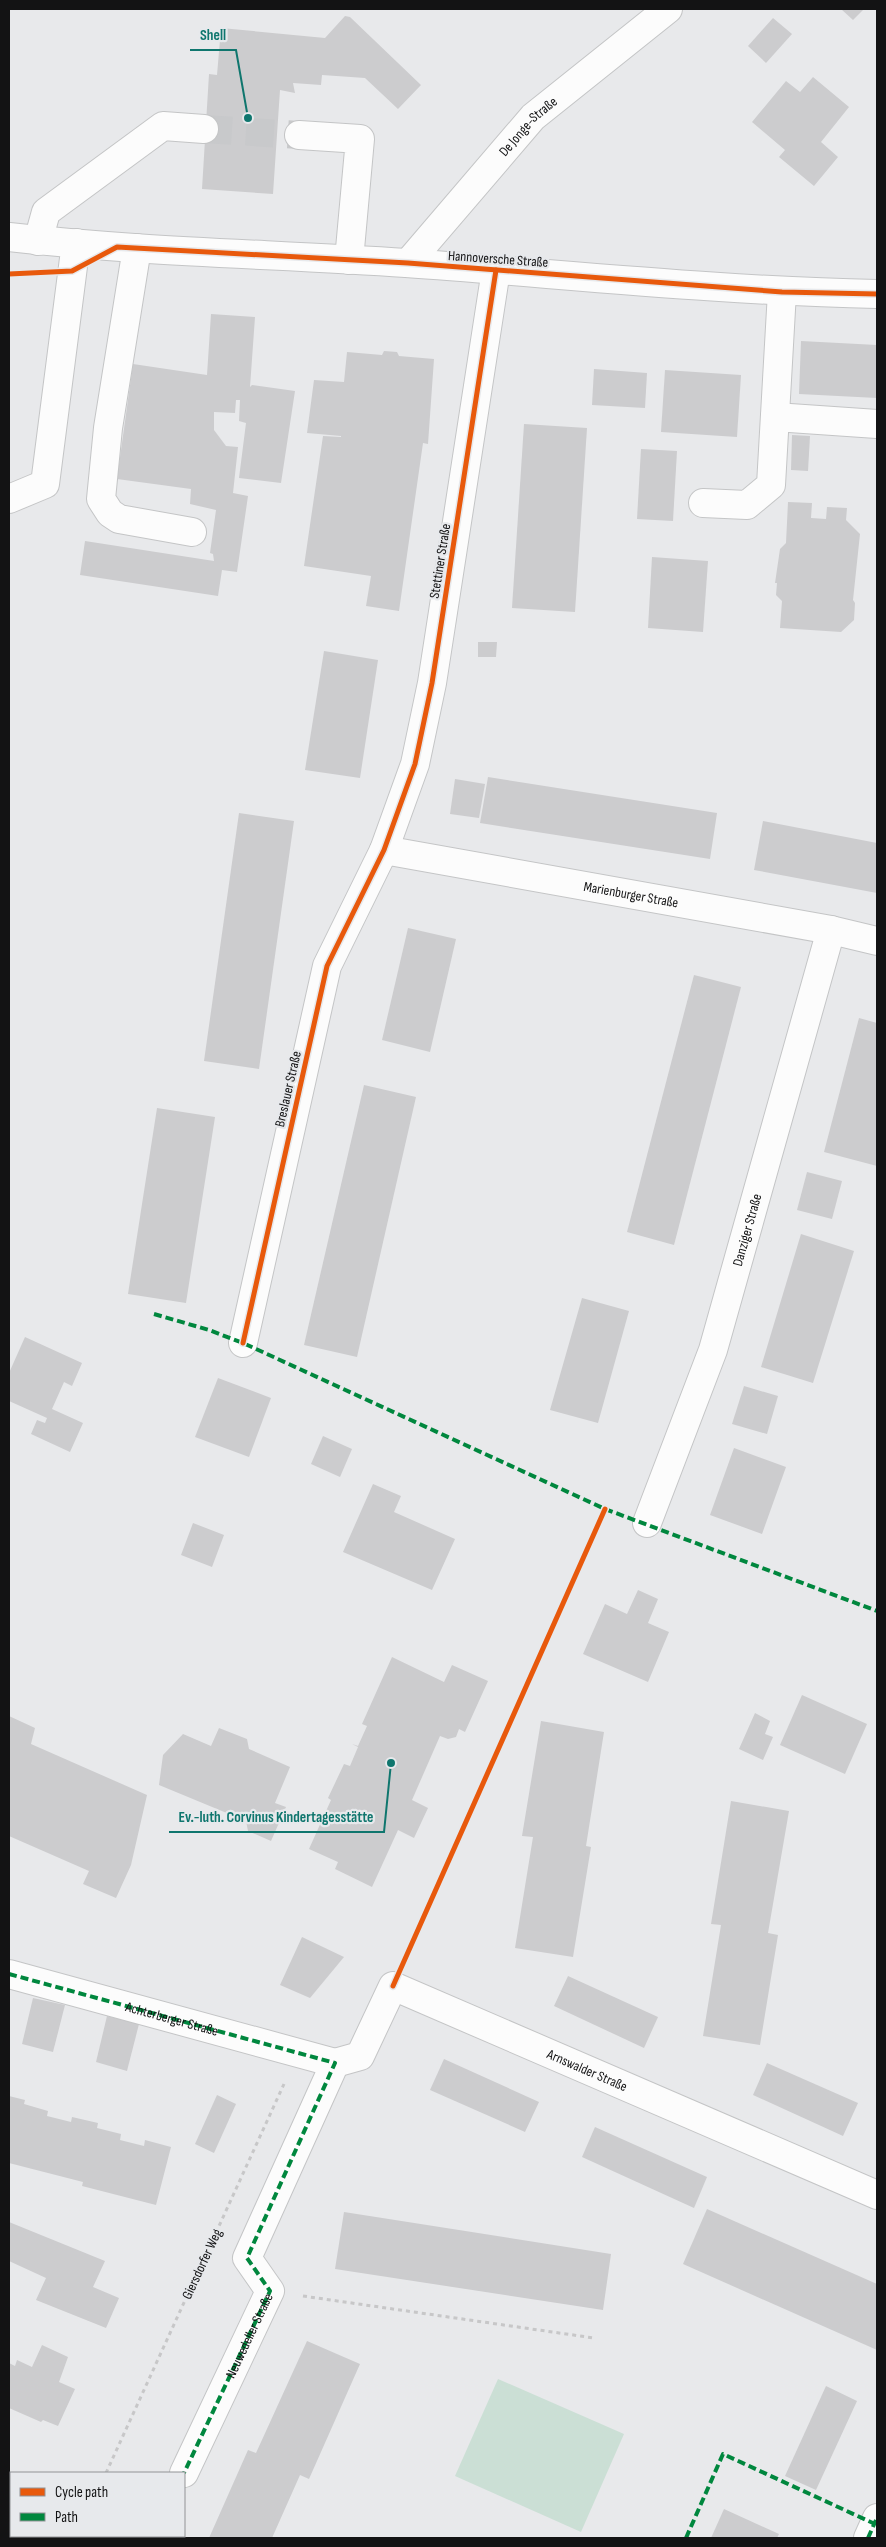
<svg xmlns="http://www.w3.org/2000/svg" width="886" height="2547" font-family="'Sofia Sans Condensed',sans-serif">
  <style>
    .green { fill: #cbdfd5 }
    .building { fill: #ccccce }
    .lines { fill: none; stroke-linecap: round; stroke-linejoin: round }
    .minor-tunnel { stroke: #c8c9cb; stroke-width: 28; stroke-dasharray: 28 14; stroke-linecap: butt }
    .minor-casing { stroke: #c4c5c6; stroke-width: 30 }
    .path { stroke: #c7c7c8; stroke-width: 3; stroke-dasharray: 4 4; stroke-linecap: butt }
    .minor { stroke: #fcfcfc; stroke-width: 28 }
    .quiet { stroke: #00873e; stroke-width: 4; stroke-dasharray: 8 4; stroke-linecap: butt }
    .cycleway-casing { stroke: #e7e9ec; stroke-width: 8 }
    .cycleway { stroke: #e8590c; stroke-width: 5 }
    .labels { text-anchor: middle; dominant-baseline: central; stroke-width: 4.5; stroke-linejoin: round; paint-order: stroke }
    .street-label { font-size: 14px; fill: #131314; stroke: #e7e9ec }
    .leader { fill: none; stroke: #0f766e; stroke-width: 2 }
    .callout-dot { fill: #0f766e; stroke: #e7e9ec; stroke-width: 2 }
    .callout-label { font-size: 15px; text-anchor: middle; font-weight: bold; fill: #0f766e; stroke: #e7e9ec; stroke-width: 4.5; stroke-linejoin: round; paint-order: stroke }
  </style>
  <rect width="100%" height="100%" fill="#e8e9eb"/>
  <path class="green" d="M498,2379l126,55 -43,98 -126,-56z"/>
  <g class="building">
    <path d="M841,9h23l-11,11z"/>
    <path d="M345,16l5,1 71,68 -23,24 -33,-31 -43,-3 -1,10 -28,-2 2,10 -15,-3 -7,104 -71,-5 7,-115 8,1 4,-47 104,10z"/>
    <path d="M773,18l19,16 -26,29 -18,-17z"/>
    <path d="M813,77l36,30 -28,35 17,15 -24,29 -35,-29 6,-7 -33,-28 34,-41 14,11z"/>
    <path d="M211,314l44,3 -5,70 2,-2 43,6 -14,92 -42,-5 7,-55 -7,-2 1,-21h-4l-1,13 -21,-1v18l12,16 12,1 -5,46 15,3 -11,76 -15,-2 -4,26 -138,-21 5,-34 129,20 -1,-7 -3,-1 6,-43 -26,-6 1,-15 -74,-10 16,-115 74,11z"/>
    <path d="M801,341l76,4v53l-78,-4z"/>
    <path d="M384,351l13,1 2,4 35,3 -6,85 -5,-1 -24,168 -33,-5 5,-30 -67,-10 19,-130 18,1v-1l-34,-3 7,-53 30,2 3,-30 35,3z"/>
    <path d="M594,369l53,4 -2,35 -53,-3z"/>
    <path d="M665,370l76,5 -4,62 -76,-5z"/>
    <path d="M524,424l63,4 -12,184 -63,-4z"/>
    <path d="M792,435l18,1 -2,35 -17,-1z"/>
    <path d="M641,449l36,2 -4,70 -36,-2z"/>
    <path d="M788,502l24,1 -1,15 15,1 1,-12 20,1 -1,12 14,14 -7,66 2,3 -1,17 -13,12 -61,-4 2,-27 -6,-6 1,-12h-2l5,-34 6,-6z"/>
    <path d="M652,557l56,4 -5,71 -55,-4z"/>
    <path d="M478,642h19l-1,15h-18z"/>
    <path d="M324,651l54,9 -18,118 -55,-8z"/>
    <path d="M488,777l229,36 -7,46 -230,-36z"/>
    <path d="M455,779l30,5 -6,34 -29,-4z"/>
    <path d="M239,813l55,8 -35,248 -55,-8z"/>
    <path d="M763,821l114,22v50l-123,-23z"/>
    <path d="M408,928l48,11 -26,113 -48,-12z"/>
    <path d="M694,975l47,12 -67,258 -47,-13z"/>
    <path d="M859,1018l18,5v143l-53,-14z"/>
    <path d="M364,1085l52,12 -59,260 -53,-12z"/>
    <path d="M157,1108l58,9 -29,186 -58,-9z"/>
    <path d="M807,1172l35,9 -10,38 -35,-9z"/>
    <path d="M801,1234l53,17 -41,132 -52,-16z"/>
    <path d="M582,1298l47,13 -31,112 -48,-13z"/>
    <path d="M25,1337l57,26 -10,23 -8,-4 -12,27 31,14 -13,29 -39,-18 6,-14 8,3 2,-5 -38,-17v-28z"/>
    <path d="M218,1378l53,20 -22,59 -54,-20z"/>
    <path d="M744,1386l34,10 -11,38 -35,-10z"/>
    <path d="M323,1436l29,13 -12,28 -29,-13z"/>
    <path d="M734,1448l52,19 -24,67 -52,-19z"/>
    <path d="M373,1484l28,12 -7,16 61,27 -23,51 -89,-38z"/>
    <path d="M193,1523l31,12 -12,32 -31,-12z"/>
    <path d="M638,1590l20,9 -10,24 21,9 -21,50 -65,-28 22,-50 22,10z"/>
    <path d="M392,1657l52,25 8,-17 36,16 -23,51 -6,-3 -3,8 -8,2 -8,-3 -28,64 16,8 -14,30 -16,-8 -26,57 -37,-18 3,-7 -29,-13 22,-49 -3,-2 16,-34 6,2 8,-19 -6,-3 6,2 9,-20 -5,-2z"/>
    <path d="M802,1695l65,29 -22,50 -65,-29z"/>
    <path d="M755,1713l15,8 -5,13 8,3 -10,23 -24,-11z"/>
    <path d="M9,1716l26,12 -4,16 116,51 -16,70 -15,33 -33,-14 6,-13 -80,-35z"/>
    <path d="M541,1721l63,11 -18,114 5,1 -18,110 -58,-9 18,-111 -11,-1z"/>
    <path d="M219,1728l28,11 2,10 41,18 -15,36 11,4 -15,34 -23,-10 -2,-10 -87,-36 4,-30 20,-21 28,12z"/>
    <path d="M731,1801l58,10 -21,122 10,2 -18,110 -57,-9 18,-111 -10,-1z"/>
    <path d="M302,1937l42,20 -34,41 -30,-13z"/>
    <path d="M568,1976l90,41 -14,31 -90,-42z"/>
    <path d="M33,1998l32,7 -12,47 -31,-8z"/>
    <path d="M107,2016l32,8 -12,47 -31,-9z"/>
    <path d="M444,2059l95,43 -14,30 -95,-42z"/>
    <path d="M767,2063l91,40 -15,33 -90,-41z"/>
    <path d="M217,2095l19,9 -22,49 -19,-9z"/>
    <path d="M9,2096l16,4 -1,4 24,7 -1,5 24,6 1,-5 26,6 -1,5 24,6 -1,6 24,6 1,-6 26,7 -15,58 -74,-19 1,-4 -74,-19z"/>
    <path d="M595,2127l112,50 -13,31 -112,-51z"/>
    <path d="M707,2209l170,75v66l-194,-86z"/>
    <path d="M344,2212l267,42 -8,56 -268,-41z"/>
    <path d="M9,2222l96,39 -12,26 26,11 -13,30 -70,-28 10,-22 -37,-17z"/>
    <path d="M307,2341l53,23 -51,115 -9,-4 -28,63h-63l39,-88 8,3z"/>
    <path d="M42,2345l26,12 -9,25 16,7 -17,37 -15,-6 -2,2 -32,-14v-45l6,3 2,-6 15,7z"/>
    <path d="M826,2386l31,15 -41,89 -31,-14z"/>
    <path d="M724,2509l55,25 -2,4h-66z"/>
  </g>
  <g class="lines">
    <path class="minor-tunnel" d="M204,129l95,6"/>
    <g class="minor-casing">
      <g id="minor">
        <path d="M299,135l61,4 -11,121"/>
        <path d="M9,237c132,15 265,17 397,26 157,11 314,28 471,31"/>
        <path d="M38,241l8,-29 117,-86 41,3"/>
        <path d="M137,248l-29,180 -7,71 9,14 9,6 73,13"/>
        <path id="s1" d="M408,263l125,-146 135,-108"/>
        <path d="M775,417l102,7"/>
        <path d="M9,499l36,-15 31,-241"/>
        <path d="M703,503l44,2 24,-20 11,-193"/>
        <path id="s2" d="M384,850l447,80 46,11"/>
        <path d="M243,1343l84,-377 57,-116 31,-86 17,-81 64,-413"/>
        <path id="s3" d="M647,1523l66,-173 118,-420"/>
        <path id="s4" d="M9,1974l326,89"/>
        <path id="s5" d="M335,2063l25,-7 33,-70 484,209"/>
        <path id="s6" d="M184,2473l86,-182 -23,-33 88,-195"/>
        <path d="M153,2538l1,-2"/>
        <path d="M868,2538l9,-20"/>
      </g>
    </g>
    <g class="path">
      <path d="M303,2296l291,42"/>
      <path d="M106,2473l178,-389"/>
      <path d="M76,2538l1,-2"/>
    </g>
    <use href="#minor" class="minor"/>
    <g class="quiet">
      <path d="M154,1314l55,16 34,13 362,166 272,102"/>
      <path d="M9,1974l326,89 -88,195 23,33 -86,182"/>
      <path d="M153,2538l1,-2"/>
      <path d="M686,2538l37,-84 152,70"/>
      <path d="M868,2538l8,-18"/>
    </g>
    <g class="cycleway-casing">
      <g id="cycleway">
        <path d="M9,274l63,-3 45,-24 291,16 374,29 95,2"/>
        <path d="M243,1343l84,-377 57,-116 31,-86 17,-81 64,-413"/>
        <path d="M393,1986l212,-477"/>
      </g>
    </g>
    <use href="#cycleway" class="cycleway"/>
  </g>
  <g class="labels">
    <g class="street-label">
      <text stroke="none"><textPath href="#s1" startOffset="182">De Jonge-Straße</textPath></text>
      <text transform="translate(498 259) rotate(4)">Hannoversche Straße</text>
      <text transform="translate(440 561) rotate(-81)">Stettiner Straße</text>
      <text stroke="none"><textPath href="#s2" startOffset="251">Marienburger Straße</textPath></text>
      <text transform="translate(288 1089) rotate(-77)">Breslauer Straße</text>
      <text stroke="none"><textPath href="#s3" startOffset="310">Danziger Straße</textPath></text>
      <text stroke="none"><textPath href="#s4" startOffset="169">Achterberger Straße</textPath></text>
      <text stroke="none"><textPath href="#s5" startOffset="315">Arnswalder Straße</textPath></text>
      <text transform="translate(202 2264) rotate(-65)">Giersdorfer Weg</text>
      <text stroke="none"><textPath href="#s6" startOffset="152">Neuwedeller Straße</textPath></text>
    </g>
  </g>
  <path class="leader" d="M248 118L236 50H190M391 1763L384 1832H169"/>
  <g class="callout-dot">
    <circle cx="248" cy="118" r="5"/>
    <circle cx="391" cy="1763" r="5"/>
  </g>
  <g class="callout-label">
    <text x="213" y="40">Shell</text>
    <text x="276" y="1822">Ev.-luth. Corvinus Kindertagesstätte</text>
  </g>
  <rect width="886" height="2547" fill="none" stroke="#131314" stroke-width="20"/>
  <rect x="10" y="2472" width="175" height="65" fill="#e7e9ec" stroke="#929396"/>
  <rect x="20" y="2488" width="25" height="8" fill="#e8590c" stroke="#929396"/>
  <text x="55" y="2497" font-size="15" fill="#131314">Cycle path</text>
  <rect x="20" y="2513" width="25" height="8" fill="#00873e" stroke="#929396"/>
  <text x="55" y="2522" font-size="15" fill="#131314">Path</text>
</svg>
